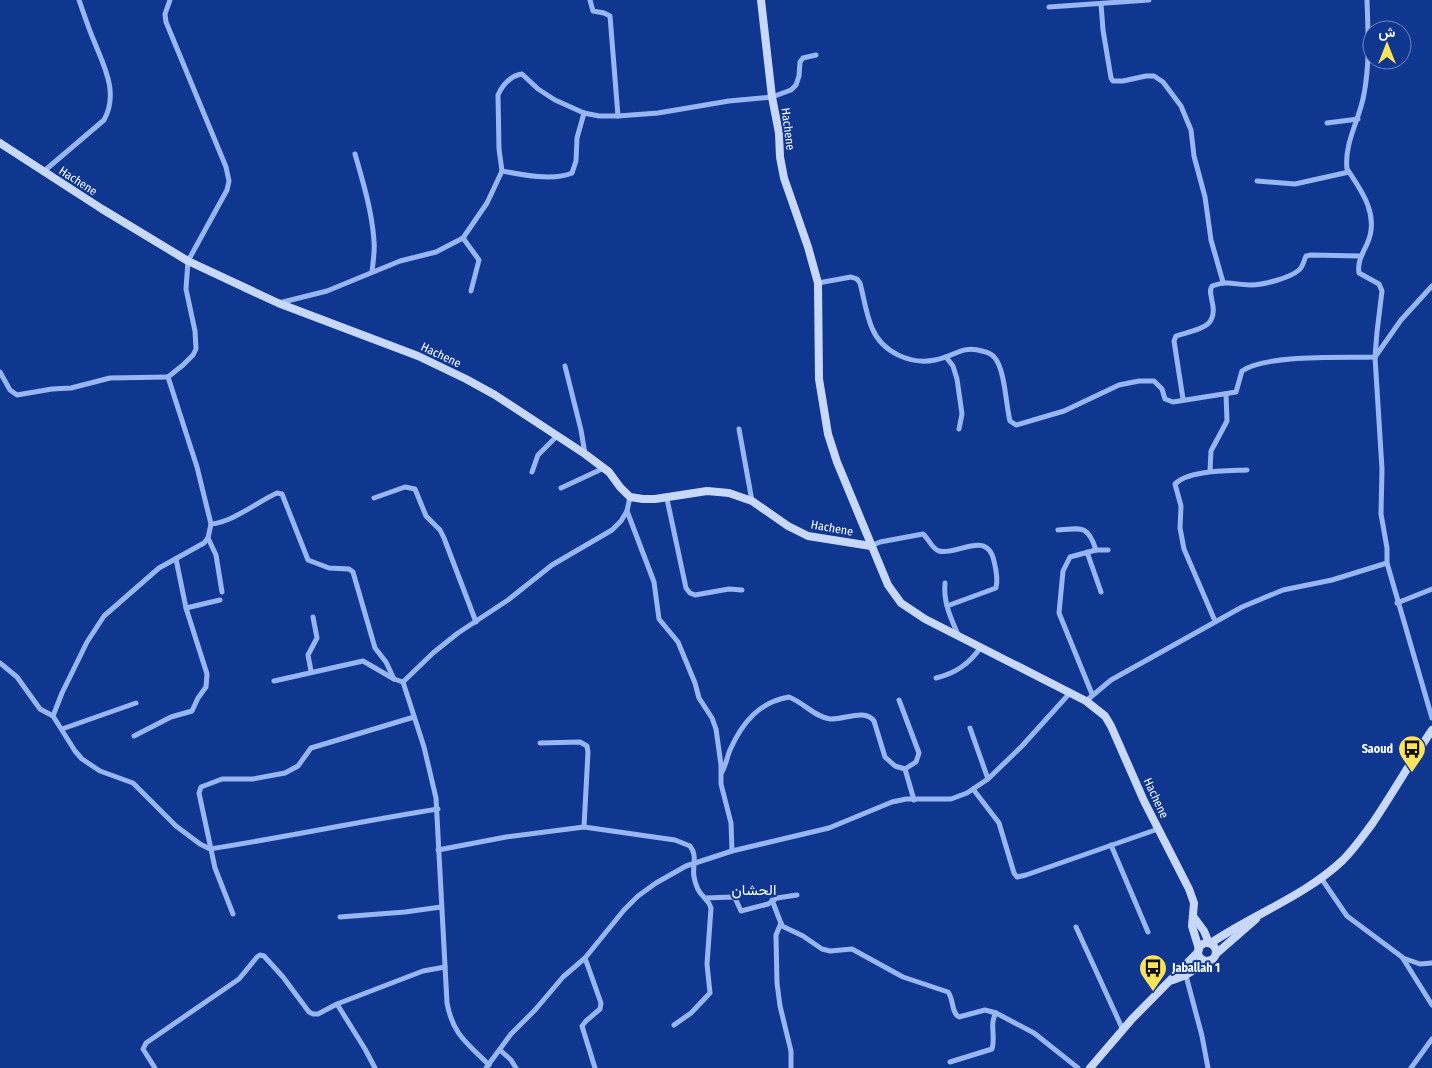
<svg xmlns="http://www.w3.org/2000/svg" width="1432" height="1068" font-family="'Fira Sans Condensed',Vazirmatn,sans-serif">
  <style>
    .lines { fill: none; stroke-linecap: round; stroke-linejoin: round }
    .street { stroke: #98b6f4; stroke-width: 5 }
    .secondary { stroke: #c8d8fd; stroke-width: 8 }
    .labels { text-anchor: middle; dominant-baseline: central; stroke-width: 4; stroke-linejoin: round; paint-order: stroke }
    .street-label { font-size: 12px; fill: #fff; stroke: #0f3790 }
    .poi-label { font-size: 12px; font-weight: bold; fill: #fff; stroke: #0f3790; text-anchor: end }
    .quarter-label { font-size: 15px; fill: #fff; stroke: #0f3790 }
  </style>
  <rect width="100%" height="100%" fill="#0f3790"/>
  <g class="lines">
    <g class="street">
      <path d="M590,0l3,11 11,2 6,3 8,100"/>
      <path d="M1367,0c1,32 3,62 -3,94 -4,25 -20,48 -17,75 15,22 33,47 20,75 -4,9 -10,18 -8,29l20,11 3,7 -5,41 -2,25 7,112 -1,45 6,34v15l45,155"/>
      <path d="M1101,4l2,26 8,48 2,3h10l23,-5h8l9,6 18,24 10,24 3,26 11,41 6,43 12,42"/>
      <path d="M1049,7l100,-7"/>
      <path d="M1327,123l31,-4"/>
      <path d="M355,154c8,28 17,57 19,87 1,10 -1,21 -2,31"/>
      <path d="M502,171c20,4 52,10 70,2l4,-12 1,-23 7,-25"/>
      <path d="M43,172l61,-52c15,-27 0,-54 -10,-79 -6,-14 -10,-27 -15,-41"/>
      <path d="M1257,181l38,3 54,-12"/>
      <path d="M463,238l16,22 -8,31"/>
      <path d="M818,283l33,-6 6,2 3,4c4,15 6,31 12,45 10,24 38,37 63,32 19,-3 26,-15 47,-9 5,1 10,3 13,7 10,12 11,48 15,63l6,4 48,-14 55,-26 20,-4h15l8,8 3,10 8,3 63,-10 6,-21c24,-17 102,-13 133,-14l26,-37 31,-34"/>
      <path d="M279,303l48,-12 73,-30 36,-9 27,-14 24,-35 15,-32 -3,-22 -1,-54c5,-11 12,-19 24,-21l16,15 17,11 29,13 15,3h19l40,-3 71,-12 43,-4 19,-7 5,-5 3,-9 1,-14 3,-4 13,-3"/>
      <path d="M946,357l7,9 4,13 5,35 -3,15"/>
      <path d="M565,366l16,64 4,24"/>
      <path d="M0,372l10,18 7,5 35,-6 19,-1 39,-10 58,-1"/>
      <path d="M1183,399l-9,-58 2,-5c21,-7 43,-7 36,-35 -1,-7 -3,-10 0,-15 17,-6 22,-1 39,-1 12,0 39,-7 48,-15 4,-3 5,-10 7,-14l5,-1 49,1"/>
      <path d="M739,429l13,72"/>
      <path d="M1210,471l1,-20 16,-30 -1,-27"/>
      <path d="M532,472l6,-17 19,-19"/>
      <path d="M561,488l43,-20"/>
      <path d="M374,498l31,-11 10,2 11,27 14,14 4,8 32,84"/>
      <path d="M667,499l19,89 4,5 5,2 34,-6 13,1"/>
      <path d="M627,511l27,71 5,37 19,23 17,41 4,15 13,20 4,11 5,36v19l10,39 1,28"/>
      <path d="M211,524c22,-2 46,-22 66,-31l5,1 26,66 21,8 20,1 4,3 22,76 11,14 8,17"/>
      <path d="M1058,530c24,-2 30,-5 38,20"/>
      <path d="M208,538l8,17 6,37"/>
      <path d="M871,546l9,-4 43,-8c6,5 9,15 16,17 18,5 48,-22 55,10 2,8 4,19 2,27l-49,18"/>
      <path d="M1087,552l14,40"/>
      <path d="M945,583c-2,19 6,36 14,54"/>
      <path d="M1397,603l35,-14"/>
      <path d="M186,608l34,-8"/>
      <path d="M1215,621l-31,-72 -4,-21 1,-22 -6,-22c13,-14 53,-13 72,-14"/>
      <path d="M0,663l17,14 23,32 13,7 22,35 7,8 18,12 33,12 43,43 24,18 10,5c76,-12 152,-28 228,-40"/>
      <path d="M311,671l-3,-16 9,-17 -4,-21"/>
      <path d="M936,678c20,-5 33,-14 45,-31"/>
      <path d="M274,681l89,-20 31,18 9,3"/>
      <path d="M1092,694l-33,-81 4,-42 7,-14 26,-7h12"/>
      <path d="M899,700l20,53 -3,9 -11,7"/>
      <path d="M1086,701l25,-21 131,-73 41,-17 49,-10 55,-17"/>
      <path d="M53,716l9,-23 25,-51 17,-26 55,-48 45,-25 4,-5 3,-14 -14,-57 -29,-90 15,-12 10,-10 3,-6 -1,-18 -9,-42 2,-28 39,-71 2,-9 -3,-14 -60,-145 -1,-8 5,-14"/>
      <path d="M970,728l18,51"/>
      <path d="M62,729l74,-26"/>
      <path d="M134,736l37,-19 21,-6 6,-13 8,-11 1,-13 -21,-66 -10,-49"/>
      <path d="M540,743l40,-1 7,4 1,6 -4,75"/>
      <path d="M722,772c4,-7 5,-15 8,-22 12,-27 29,-48 59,-53 15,6 26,20 41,22 14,1 35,-11 44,2l11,36 10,9 10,3 9,31"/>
      <path d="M973,789l26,34 15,50 3,4 9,-2 132,-46"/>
      <path d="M1111,845l37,87"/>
      <path d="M438,850l68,-13 78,-10 91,13 15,6c8,10 2,20 4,31 1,5 4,14 8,18 4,5 7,6 9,13l-4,56 3,29 -19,20 -17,12"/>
      <path d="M1321,878l26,38 55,41 30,48"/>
      <path d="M706,898l27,-1 2,1 6,13 27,-7 9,-6 20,-3"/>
      <path d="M772,900l10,26 21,10 19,13 8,2 22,-2 51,28 45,15c6,8 3,20 11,25l26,-7 11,3 38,20 44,35"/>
      <path d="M233,914l-18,-46 -16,-75 2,-6 21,-8h31l32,-6 13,-7 13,-18 103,-31"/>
      <path d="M340,917l65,-5 36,-5"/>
      <path d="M781,923l-5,12 1,48 3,23 11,45v17"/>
      <path d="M1076,927l47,103"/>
      <path d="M585,958l16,45 -1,6 -14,12 -4,5 13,42"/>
      <path d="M1403,958l17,6 12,-1"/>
      <path d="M1185,972l17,64 6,32"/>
      <path d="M337,1004l86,-33 22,-4"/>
      <path d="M500,1050l11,10 5,8"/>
      <path d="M950,1062l42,-13c4,-12 -3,-25 4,-36"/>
      <path d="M489,1065c-22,-22 -36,-30 -42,-62l-11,-205 -12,-51 -21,-65 30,-29 25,-20 50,-33 44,-35 60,-35 9,-9 6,-10 3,-14"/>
      <path d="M155,1068l-12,-19 3,-6 93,-64 18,-22 3,-2 4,1 19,21 26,35 4,2h5l19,-10 28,45 10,19"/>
      <path d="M486,1068l25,-34 24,-24 28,-33 22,-19 39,-48 14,-14 18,-13 30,-17 46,-15 97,-23 63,-26 14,-3h45l16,-6 21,-14 34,-33 47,-52"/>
      <path d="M1411,1068l21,-29"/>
    </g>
    <g class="secondary">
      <path d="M761,0l11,97 7,36 1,24 4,21 24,69 10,36 1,96 9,55 9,28 51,123 13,18 24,16 161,82 19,15 6,10 33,75 45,88 5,14 -2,23 7,23"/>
      <path d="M0,143l102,66 86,52 90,42 140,53 48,23 29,16 90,59 24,18 11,15 10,10 13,2h12l52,-8 22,2 23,8 36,25 20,10 63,10"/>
      <path d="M1193,916l11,15 5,12"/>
      <circle cx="1207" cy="952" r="9"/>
      <path d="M1211,943c43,-29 94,-47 132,-83 11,-11 20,-24 29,-36 21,-31 39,-63 60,-94"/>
      <path d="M1217,953l39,-34"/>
      <path d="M1173,980l13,-5 22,-14"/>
      <path d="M1090,1068l42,-49 66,-67"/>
    </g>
  </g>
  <defs>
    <g id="bus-pin" transform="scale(1.4375)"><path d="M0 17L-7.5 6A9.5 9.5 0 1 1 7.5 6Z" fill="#ffe45b" stroke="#0f3790"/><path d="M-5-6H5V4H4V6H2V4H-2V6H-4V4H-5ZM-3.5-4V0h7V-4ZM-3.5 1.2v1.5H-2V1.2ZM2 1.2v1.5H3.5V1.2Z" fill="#111"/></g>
  </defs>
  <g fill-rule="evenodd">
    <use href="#bus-pin" x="1412" y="749"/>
    <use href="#bus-pin" x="1153" y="968"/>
  </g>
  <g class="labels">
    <g class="street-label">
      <text transform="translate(788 129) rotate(83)">Hachene</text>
      <text transform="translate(78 181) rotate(33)">Hachene</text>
      <text transform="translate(441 355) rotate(25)">Hachene</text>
      <text transform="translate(832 528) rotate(10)">Hachene</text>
      <text transform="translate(1156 798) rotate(65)">Hachene</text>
    </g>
    <g class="poi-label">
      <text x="1393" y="749">Saoud</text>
      <text x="1172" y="968" text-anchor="start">Jaballah 1</text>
    </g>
    <g class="quarter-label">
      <text x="754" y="890">الحشان</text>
    </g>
  </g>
  <g transform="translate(1387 45)"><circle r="24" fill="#0f3790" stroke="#6f87bc"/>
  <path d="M0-4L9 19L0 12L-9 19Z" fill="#ffe45b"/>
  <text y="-8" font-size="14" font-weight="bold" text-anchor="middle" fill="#ffffff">ش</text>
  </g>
</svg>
